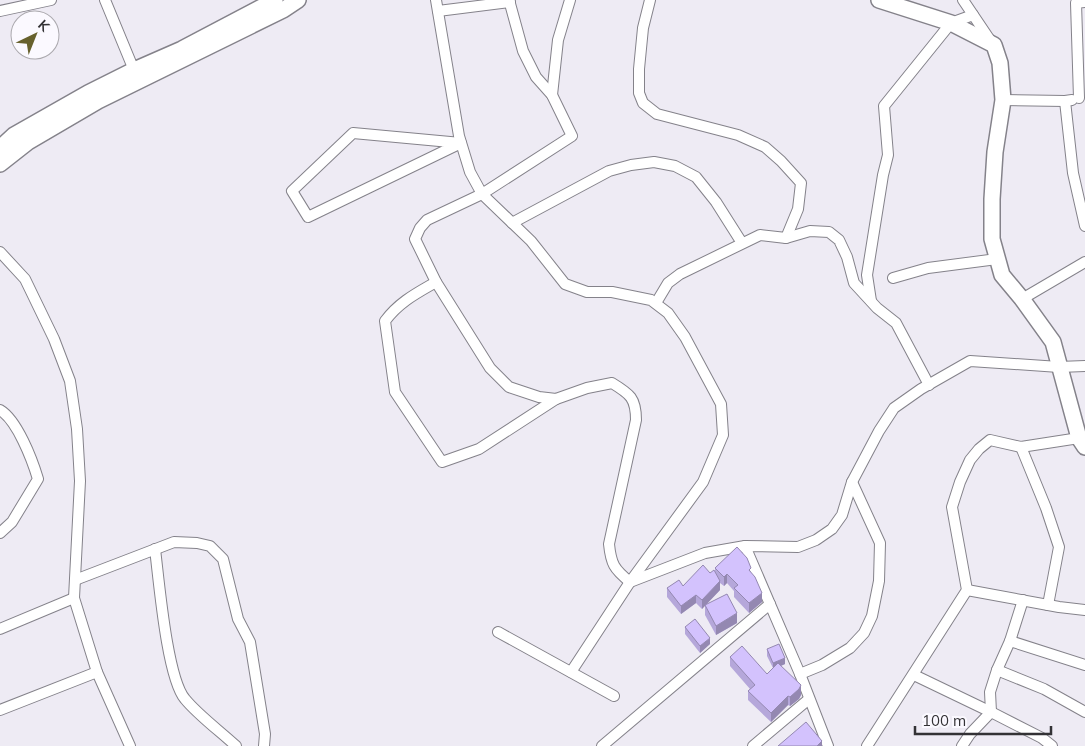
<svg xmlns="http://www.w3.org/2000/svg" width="1085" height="746" font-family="Mulish,sans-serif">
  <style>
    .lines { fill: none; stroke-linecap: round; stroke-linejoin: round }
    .street-casing { stroke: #84828a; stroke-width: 12 }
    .secondary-casing { stroke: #84828a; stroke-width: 18 }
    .street { stroke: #fff; stroke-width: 10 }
    .secondary { stroke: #fff; stroke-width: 15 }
    .wall { fill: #b5a7da }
    .shaded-wall { fill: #9488b1 }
    .building { fill: #d3c2fd; stroke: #9488b1 }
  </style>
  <rect width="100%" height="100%" fill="#eeebf4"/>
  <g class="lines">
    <g class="street-casing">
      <g id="street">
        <path d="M105,0l31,75"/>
        <path d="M436,0l23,136 11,36 12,22 49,47 34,43 22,8h25l39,8 17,13 17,24 36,67 2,31 -20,47 -73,100 -59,90"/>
        <path d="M509,0l14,51 13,26 16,18 20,41 -90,58 -55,26 -7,8 -5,11 21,43 54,86 19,19 30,10 17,2 31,-11 25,-5c18,11 24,15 24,37l-27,124c2,20 5,25 21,38l75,-29 40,-7 53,1 18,-7 16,-11 10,-14 10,-33 27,-51 15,-23 27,-19 49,-28 89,6 26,-1"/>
        <path d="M650,0l-7,28 -4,41v24l4,10 14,11 81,21 27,12 16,14 20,22 -3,26 -12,29"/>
        <path d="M963,0l29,43"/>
        <path d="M0,11l51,-11"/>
        <path d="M438,11l72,-9"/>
        <path d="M552,95l6,-55 12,-40"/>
        <path d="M1079,98l-3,-95 9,-1"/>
        <path d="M1003,100l62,1 7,-1"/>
        <path d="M1065,101l8,72 12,53"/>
        <path d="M353,133l108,10 -153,74 -16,-26z"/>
        <path d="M512,223l97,-52 22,-6 23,-3 21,4 21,11 20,25 26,41"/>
        <path d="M0,252l25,27 29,60 16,42 7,48 3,52 -6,117 23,74 33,74"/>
        <path d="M893,278l35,-10 69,-9"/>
        <path d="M436,282c-19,11 -37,20 -51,39l10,71 47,70 37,-13 77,-50"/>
        <path d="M1022,299l63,-37"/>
        <path d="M871,301l-4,-26 16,-100 5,-20 -4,-49 67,-83 22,-8"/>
        <path d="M656,303l12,-20 12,-9 80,-39 26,3 24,-7 19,1 10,8 8,17 7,26 23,25 19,15 33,62"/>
        <path d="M0,410c17,10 32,49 38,69l-26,43 -12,11"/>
        <path d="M1021,447l25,61 13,39 -11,58"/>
        <path d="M745,546l55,128 28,72"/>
        <path d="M155,549c4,32 12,129 30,150 13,16 36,33 51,47"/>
        <path d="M75,580l99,-38 23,1 13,3 13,13 15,60 12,23 15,92 -1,12"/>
        <path d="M967,590l92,17 26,3"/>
        <path d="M0,629l74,-31"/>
        <path d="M498,632l116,64"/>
        <path d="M1010,641l75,24"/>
        <path d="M997,670l47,19 41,23"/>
        <path d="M800,674l22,-9 28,-17 14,-15 8,-17 7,-35 1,-38 -28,-61"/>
        <path d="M914,675l77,37 51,26 10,8"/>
        <path d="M0,710l97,-38"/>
        <path d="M602,746l168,-142"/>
        <path d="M753,746l56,-47"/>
        <path d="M867,746l100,-156 -15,-83 8,-25 10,-22 9,-11 11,-9 31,7 58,-9"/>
        <path d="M962,746l8,-12 21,-22 -1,-20 7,-22 13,-29 13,-41"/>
      </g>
    </g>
    <g class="secondary-casing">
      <g id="secondary">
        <path d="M879,0l72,23 43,22 6,18 3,37 -8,52 -3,47v40l10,36 20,24 31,43 26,96 6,9"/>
        <path d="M0,148l14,-13 74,-42 46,-23 48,-21 93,-49"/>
        <path d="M0,164l28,-22 70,-41 185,-91 15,-10"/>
      </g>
    </g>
    <use href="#street" class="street"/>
    <use href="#secondary" class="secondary"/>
  </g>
  <g class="wall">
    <path d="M715,568l36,5 11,29 -13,11 -15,-16v-6l-7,-8 -3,3 -4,-3v7l-18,19 -6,-6 -15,11 -14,-17v-9l16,-2 32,-15z"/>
    <path d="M705,605l32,18 -21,12 -11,-20z"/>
    <path d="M685,627l25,17 -10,9 -15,-19z"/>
    <path d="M767,649l18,15 -4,2 20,29 -2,4 -9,7 -2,-1 -17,17 -23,-22v-9l2,-2 -20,-23v-9l37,17 6,-6 -6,-12z"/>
  </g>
  <g class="shaded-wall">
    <path d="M727,574v9l-3,3v-9z"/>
    <path d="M720,581v9l-18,19v-9z"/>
    <path d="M762,593v9l-13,11v-10z"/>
    <path d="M696,595v8l-15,11v-8z"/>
    <path d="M737,613v10l-21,12v-9z"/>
    <path d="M710,638v6l-10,9v-7z"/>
    <path d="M785,658v6l-12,5v-6z"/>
    <path d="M801,685v10l-2,4 -9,7v-9z"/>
    <path d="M788,696v9l-17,17v-9z"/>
    <path d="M822,741v5h-5z"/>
  </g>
  <g class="building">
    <path d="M737,547l10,11 4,10 -2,2 6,7 7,16 -13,10 -15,-15 4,-3 -11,-11 -3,3 -9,-9z"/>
    <path d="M703,565l7,8 4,-3 6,11 -18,19 -6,-5 -15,11 -14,-18 12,-8 4,6z"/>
    <path d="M727,594l10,19 -21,13 -11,-21z"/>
    <path d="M695,619l15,19 -10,8 -15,-19z"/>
    <path d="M779,644l6,14 -12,5 -6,-14z"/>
    <path d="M742,646l25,28 11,-11 23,22 -2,4 -9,8 -2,-1 -17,17 -23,-22 7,-6 -25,-28z"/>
    <path d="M806,722l16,19 -5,5h-39z"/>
  </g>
  <g transform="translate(35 35) rotate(43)"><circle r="24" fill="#fbf9ff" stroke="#aba9ae"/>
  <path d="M0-4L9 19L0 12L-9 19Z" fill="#67612d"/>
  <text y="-8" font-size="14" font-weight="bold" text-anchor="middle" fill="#333235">K</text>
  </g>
  <path d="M915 726v8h136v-8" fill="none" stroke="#333235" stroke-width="2.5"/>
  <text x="922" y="726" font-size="15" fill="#333235" stroke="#fbf9ff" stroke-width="4" paint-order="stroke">100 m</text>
</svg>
